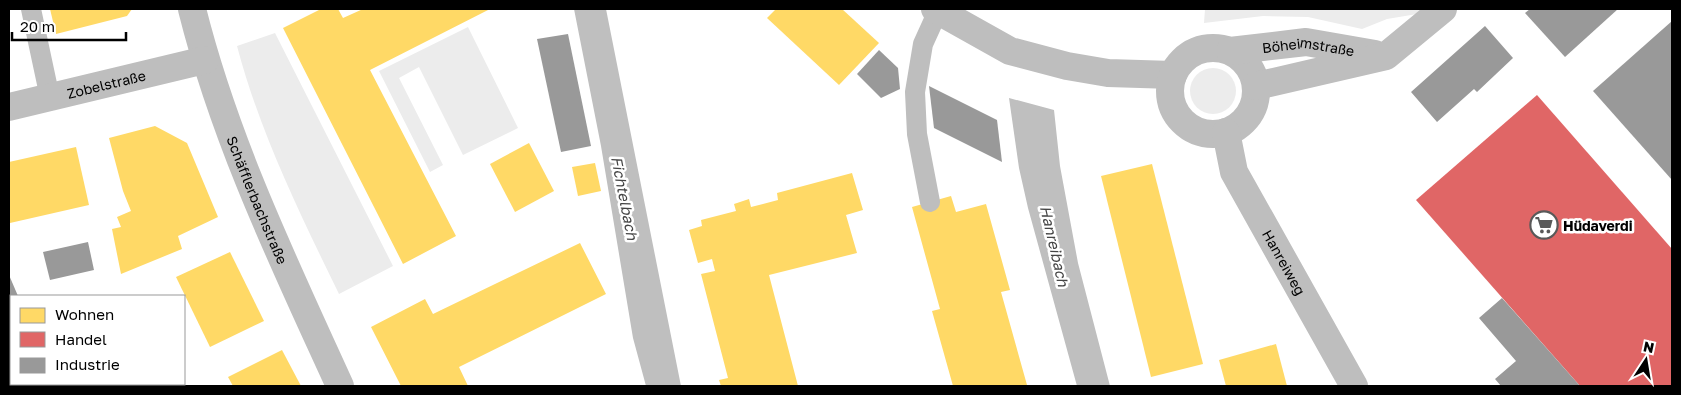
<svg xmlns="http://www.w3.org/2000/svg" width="1681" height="395" font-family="'Golos Text',sans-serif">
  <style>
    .green { fill: #ececec }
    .water { fill: #bfbfbf }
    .homes { fill: #ffd966 }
    .shops { fill: #e06666 }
    .industry { fill: #999 }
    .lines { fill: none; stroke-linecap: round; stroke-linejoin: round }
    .service { stroke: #bebebe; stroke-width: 20 }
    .minor { stroke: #bebebe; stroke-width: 28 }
    .labels { text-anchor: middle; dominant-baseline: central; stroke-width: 5; stroke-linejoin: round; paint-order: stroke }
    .street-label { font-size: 14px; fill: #000; stroke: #fff }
    .poi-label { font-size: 14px; font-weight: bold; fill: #000; stroke: #fff; text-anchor: start }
    .water-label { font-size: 15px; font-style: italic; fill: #444; stroke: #fff }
  </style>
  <rect width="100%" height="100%" fill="#fff"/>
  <g class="green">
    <path d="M1205,9h221l-9,5 -30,5 -25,10 -54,-12 -45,-1 -59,7z"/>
    <path d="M468,27l50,101 -55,27 -44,-88 -20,11 44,87 -13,7 -51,-101z"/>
    <path d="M275,33l118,233 -54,28c-39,-80 -79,-161 -102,-248z"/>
    <circle cx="1213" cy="91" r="23"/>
  </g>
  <g class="water">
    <path d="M574,9h32l75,377h-35l-13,-48 -32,-192z"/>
    <path d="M1009,98l45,12 6,56 18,97 32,123h-33l-49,-178 -9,-40z"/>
  </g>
  <g class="homes">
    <path d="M50,9h82l-5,7 -71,18z"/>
    <path d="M321,9h17l5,9 20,-9h127l-120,61 86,166 -53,28 -120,-236z"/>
    <path d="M776,9h66l37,34 -40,42 -72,-67z"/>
    <path d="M155,126l32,17 31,74 -40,19 4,13 -61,25 -9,-45 9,-2 -4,-10 14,-6 -8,-20 -14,-53z"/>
    <path d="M529,143l25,48 -39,21 -25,-48z"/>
    <path d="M76,147l13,58 -79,18 -1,-61z"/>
    <path d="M595,163l6,28 -23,5 -6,-29z"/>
    <path d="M1152,164l51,200 -52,13 -50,-201z"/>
    <path d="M852,173l11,37 -17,5 11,38 -88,22 29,111h-77l-2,-6 9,-2 -27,-104 14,-3 -3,-12 -14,4 -9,-33 13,-4 -1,-6 35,-9 -2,-7 15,-5 2,8 27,-7 -1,-7z"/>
    <path d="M951,196l5,16 30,-8 24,86 -9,2 26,93 -2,1h-72l-21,-75 8,-2 -28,-102z"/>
    <path d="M580,243l26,51 -147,73 9,19h-67l-30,-59 54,-28 8,15z"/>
    <path d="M230,252l34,69 -54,26 -34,-70z"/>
    <path d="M1276,344l11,42h-61l-7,-26z"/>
    <path d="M282,350l19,36h-68l-5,-9z"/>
    <path d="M104,384h34l-5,2h-27z"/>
  </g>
  <path class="shops" d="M1537,95l135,154v137h-92l-164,-186z"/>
  <g class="industry">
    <path d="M1530,9h88l-53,48 -40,-44z"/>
    <path d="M1672,21v159l-79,-89z"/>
    <path d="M1485,26l28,32 -36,34 -3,-3 -37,33 -26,-30z"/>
    <path d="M568,34l23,112 -30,6 -24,-113z"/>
    <path d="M879,50l19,18 2,21 -19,9 -24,-24z"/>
    <path d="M929,86l68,34 5,42 -68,-34z"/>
    <path d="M88,242l6,28 -44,10 -7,-28z"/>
    <path d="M9,275l9,21h-7v58l-2,-6z"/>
    <path d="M1502,298l78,88h-79l-6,-7 21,-18 -37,-43z"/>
    <path d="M61,384h29l1,2 13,-2 2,2h-44z"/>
  </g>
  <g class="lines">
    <g class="service">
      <path d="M31,9l19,89"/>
      <path d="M930,202l-13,-68 -2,-42 8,-48 15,-33"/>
    </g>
    <g class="minor">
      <path id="s1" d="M192,9c33,132 92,254 148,377"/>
      <path d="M935,9l75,42 57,15 41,7 65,2"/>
      <circle cx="1213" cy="91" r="43"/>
      <path id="s2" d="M1230,51l76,-9 69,12"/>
      <path d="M1256,86l130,-30 57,-47"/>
      <path id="s3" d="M9,107l196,-47"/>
      <path id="s4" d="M1226,132l8,40 120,214"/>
    </g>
  </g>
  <defs>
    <g id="supermarket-ring" transform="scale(1.4375)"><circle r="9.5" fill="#fff" stroke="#595959" stroke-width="1.5"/><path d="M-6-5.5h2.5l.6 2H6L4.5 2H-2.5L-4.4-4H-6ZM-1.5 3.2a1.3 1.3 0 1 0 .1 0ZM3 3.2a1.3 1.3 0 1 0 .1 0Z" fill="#595959"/></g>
  </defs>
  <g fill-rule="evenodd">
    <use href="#supermarket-ring" x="1544" y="225"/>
  </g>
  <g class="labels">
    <g class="street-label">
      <text stroke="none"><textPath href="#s2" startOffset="79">Böheimstraße</textPath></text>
      <text stroke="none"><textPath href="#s3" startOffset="100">Zobelstraße</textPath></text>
      <text stroke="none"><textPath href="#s1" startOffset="202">Schäfflerbachstraße</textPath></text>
      <text stroke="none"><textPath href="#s4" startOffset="144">Hanreiweg</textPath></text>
    </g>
    <g class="poi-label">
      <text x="1563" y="225">Hüdaverdi</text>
    </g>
    <g class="water-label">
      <text transform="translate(625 198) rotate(79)">Fichtelbach</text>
      <text transform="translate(1055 246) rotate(77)">Hanreibach</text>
    </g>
  </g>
  <rect width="1681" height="395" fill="none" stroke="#000000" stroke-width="20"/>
  <rect x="10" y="295" width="175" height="90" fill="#ffffff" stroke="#999999"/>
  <rect x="20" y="308" width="25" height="15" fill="#ffd966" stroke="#999999"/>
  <text x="55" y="320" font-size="15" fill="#000000">Wohnen</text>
  <rect x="20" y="332" width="25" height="15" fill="#e06666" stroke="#999999"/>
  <text x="55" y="345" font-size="15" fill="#000000">Handel</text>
  <rect x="20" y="358" width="25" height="15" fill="#999999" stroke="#999999"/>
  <text x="55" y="370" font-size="15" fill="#000000">Industrie</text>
  <g transform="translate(1646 360) rotate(12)" stroke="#ffffff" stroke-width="4" paint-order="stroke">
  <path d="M0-4L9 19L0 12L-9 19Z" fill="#000000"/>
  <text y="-8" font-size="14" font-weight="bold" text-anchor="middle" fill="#000000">N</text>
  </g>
  <path d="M12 32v8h114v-8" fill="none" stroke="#000000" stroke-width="2.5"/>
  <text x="20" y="32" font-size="15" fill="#000000" stroke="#ffffff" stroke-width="4" paint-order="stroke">20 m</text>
</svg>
